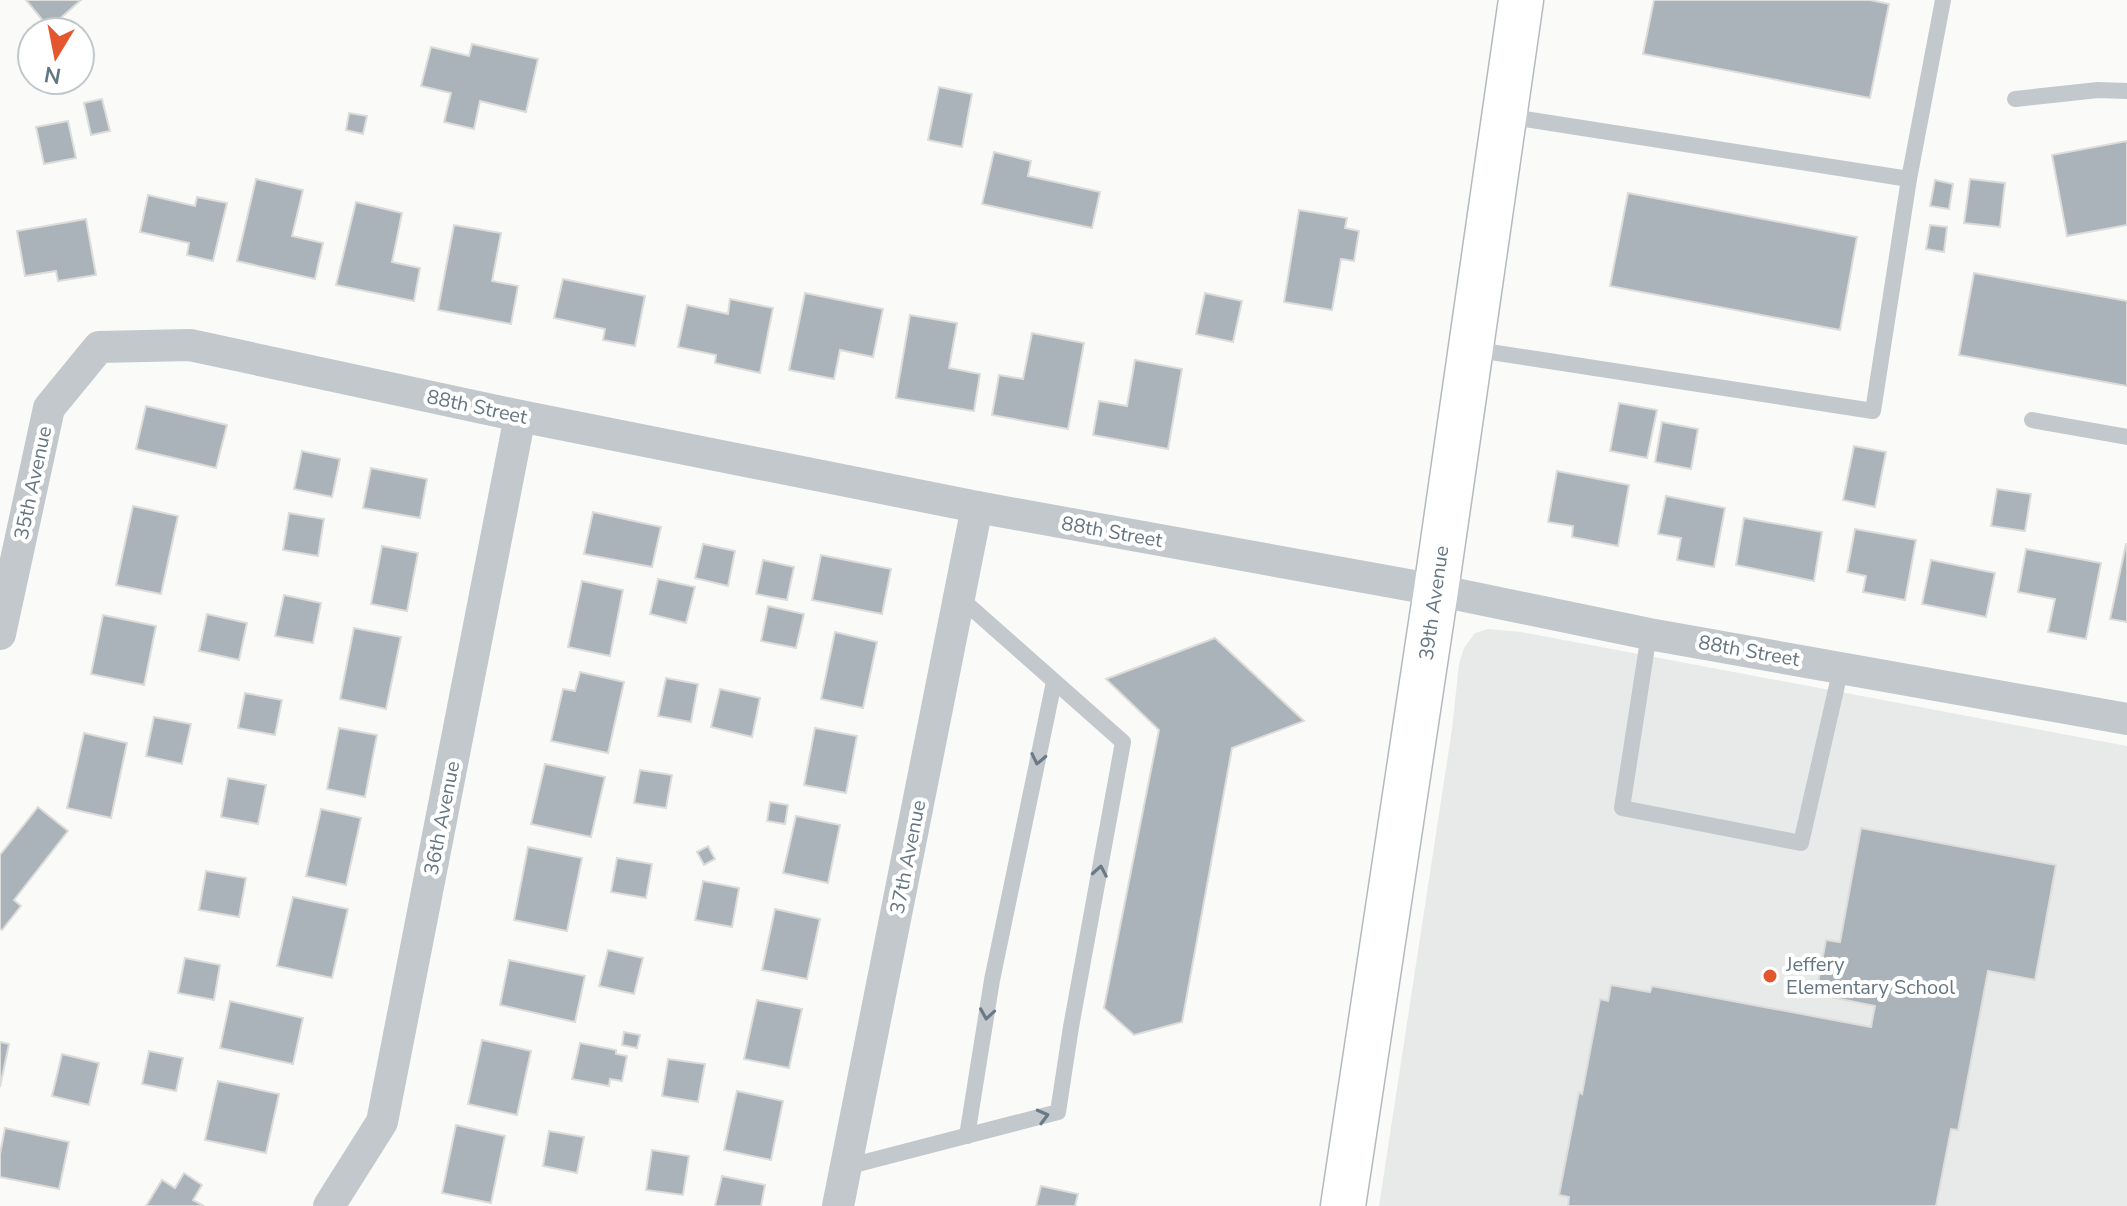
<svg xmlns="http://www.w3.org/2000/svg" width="2127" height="1206" font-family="'Nunito Sans',sans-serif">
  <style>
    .built { fill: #e8e9e9 }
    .building { fill: #aab3b9; stroke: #dcdcda; stroke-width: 2 }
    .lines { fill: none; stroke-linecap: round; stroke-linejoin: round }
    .secondary-casing { stroke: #b3babf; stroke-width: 47 }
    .lane { stroke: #c3c8cc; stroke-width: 16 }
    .street { stroke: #c3c8cc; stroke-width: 32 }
    .secondary { stroke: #fff; stroke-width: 44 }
    .oneway { stroke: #6a7a87 }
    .poi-dot { fill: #e4572e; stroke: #fff; stroke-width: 3 }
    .labels { text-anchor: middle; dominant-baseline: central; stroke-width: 8; stroke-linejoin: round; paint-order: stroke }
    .street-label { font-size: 20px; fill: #657683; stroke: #fff }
    .poi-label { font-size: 20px; fill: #657683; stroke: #fff; text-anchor: start }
  </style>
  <rect width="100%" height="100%" fill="#fafaf8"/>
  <path class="built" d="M1488,629l33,3 606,114v460h-748l73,-477 7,-65 5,-16 11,-15z"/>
  <g class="building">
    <path d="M26,0h55l-32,28z"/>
    <path d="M1654,0h216l19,4 -19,94 -227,-44z"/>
    <path d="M472,44l66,15 -12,53 -46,-11 -6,28 -30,-7 7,-29 -30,-7 10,-39 38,9z"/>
    <path d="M939,87l33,7 -10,53 -34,-7z"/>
    <path d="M102,99l8,32 -19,4 -7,-32z"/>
    <path d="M349,113l18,3 -4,18 -17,-4z"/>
    <path d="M68,121l8,37 -32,6 -8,-37z"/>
    <path d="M2127,141v84l-60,11 -15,-81z"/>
    <path d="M994,152l37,9 -3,15 72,16 -8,36 -110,-24z"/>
    <path d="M256,179l47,11 -11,46 31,7 -8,36 -78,-18z"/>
    <path d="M1970,179l35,4 -5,44 -36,-4z"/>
    <path d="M1935,180l18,4 -4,25 -19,-3z"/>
    <path d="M1628,193l229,44 -17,93 -230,-44z"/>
    <path d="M148,195l47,11 2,-9 30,6 -14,58 -26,-6 2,-12 -49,-11z"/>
    <path d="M356,202l46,11 -10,49 28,6 -6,33 -78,-16z"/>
    <path d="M1299,210l48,8 -2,10 14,3 -5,30 -13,-2 -9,51 -48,-8z"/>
    <path d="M86,219l10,56 -38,6 -2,-10 -31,5 -8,-45z"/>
    <path d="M454,225l47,8 -9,48 26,5 -7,38 -73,-14z"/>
    <path d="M1930,225l17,2 -3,25 -18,-3z"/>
    <path d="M1974,273l153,28v85l-168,-31z"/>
    <path d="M563,279l82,17 -10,50 -32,-6 2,-11 -51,-11z"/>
    <path d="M805,293l78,16 -10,48 -33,-7 -6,29 -45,-9z"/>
    <path d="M1205,293l37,8 -9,41 -37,-8z"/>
    <path d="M730,299l43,9 -13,65 -45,-10 1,-8 -38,-8 9,-42 41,9z"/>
    <path d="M910,315l47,8 -8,45 31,6 -6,37 -78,-13z"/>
    <path d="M1032,333l52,10 -16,86 -76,-14 7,-40 24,4z"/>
    <path d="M1135,360l47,9 -14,80 -75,-14 6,-34 28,5z"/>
    <path d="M1619,403l38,7 -10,48 -37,-7z"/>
    <path d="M146,406l81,19 -11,43 -80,-19z"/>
    <path d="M1662,422l36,7 -7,40 -36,-7z"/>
    <path d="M1854,446l32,6 -11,55 -32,-7z"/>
    <path d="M302,451l38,8 -8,38 -38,-8z"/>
    <path d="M371,468l56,11 -7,39 -57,-10z"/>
    <path d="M1557,471l72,14 -11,61 -46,-9 1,-11 -25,-4z"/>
    <path d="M1997,489l34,5 -6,37 -34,-5z"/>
    <path d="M1666,496l59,12 -11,59 -37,-7 4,-22 -23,-4z"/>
    <path d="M133,506l45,10 -17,78 -45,-9z"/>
    <path d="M593,512l68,15 -9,40 -68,-13z"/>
    <path d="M289,513l35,6 -6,37 -35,-6z"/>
    <path d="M1744,518l78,14 -8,49 -78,-16z"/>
    <path d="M1855,529l61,11 -11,60 -42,-8 3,-16 -19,-4z"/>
    <path d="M703,544l32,7 -7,35 -33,-8z"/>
    <path d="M2126,544h1v78l-17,-3z"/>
    <path d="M382,546l36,7 -11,58 -36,-7z"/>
    <path d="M2026,549l75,14 -15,76 -38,-7 7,-33 -37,-7z"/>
    <path d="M821,555l70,14 -9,45 -70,-14z"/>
    <path d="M763,560l31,7 -7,33 -31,-6z"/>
    <path d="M1931,560l64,13 -9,44 -64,-13z"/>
    <path d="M658,579l37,8 -9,36 -36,-9z"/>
    <path d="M582,581l41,9 -13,66 -42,-9z"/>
    <path d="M284,595l37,8 -8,40 -38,-7z"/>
    <path d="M768,606l36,8 -8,34 -35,-7z"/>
    <path d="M207,614l40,9 -8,37 -40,-9z"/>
    <path d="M103,615l53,11 -12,59 -53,-11z"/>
    <path d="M354,628l47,9 -15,72 -46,-10z"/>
    <path d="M835,632l42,10 -14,66 -42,-9z"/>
    <path d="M1215,638l89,83 -72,27 -50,274 -48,13 -30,-27 55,-278 -53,-51z"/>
    <path d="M580,672l44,10 -16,71 -57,-12 12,-52 12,2z"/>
    <path d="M666,678l32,6 -7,38 -33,-6z"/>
    <path d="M720,689l40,9 -8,39 -41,-10z"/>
    <path d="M245,693l37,7 -7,35 -37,-7z"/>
    <path d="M154,717l37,7 -9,40 -36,-8z"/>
    <path d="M339,728l38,7 -12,62 -38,-8z"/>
    <path d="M815,728l42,8 -11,57 -42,-8z"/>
    <path d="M84,733l43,10 -16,75 -44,-10z"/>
    <path d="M545,764l60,13 -14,60 -60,-13z"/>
    <path d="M640,770l32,5 -6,33 -32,-5z"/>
    <path d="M228,778l38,7 -8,39 -37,-7z"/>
    <path d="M770,802l18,3 -3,19 -18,-3z"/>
    <path d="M38,807l30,24 -54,69 7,6 -19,24 -2,-1v-74z"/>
    <path d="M321,809l40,9 -15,67 -40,-9z"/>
    <path d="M796,816l44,9 -12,58 -45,-10z"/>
    <path d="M1861,828l195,37 -21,115 -47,-9 -30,159 -7,-1 -15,77h-368l1,-9 -10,-2 20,-103 3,2 18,-95 8,2 3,-16 39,7 2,-6 219,41 4,-21 -59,-12 10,-54 14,2z"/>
    <path d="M708,846l7,13 -11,6 -7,-13z"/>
    <path d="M528,847l54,11 -15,73 -53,-11z"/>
    <path d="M617,858l35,6 -6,34 -35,-6z"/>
    <path d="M206,871l40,7 -7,39 -40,-7z"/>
    <path d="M703,881l36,7 -7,39 -37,-7z"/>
    <path d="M293,897l55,12 -16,69 -55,-12z"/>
    <path d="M775,909l45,10 -13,60 -45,-9z"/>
    <path d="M608,950l35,8 -9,36 -35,-8z"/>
    <path d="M185,958l35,7 -6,35 -36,-7z"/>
    <path d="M509,960l76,16 -10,46 -75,-17z"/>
    <path d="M757,1000l45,9 -13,59 -45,-9z"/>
    <path d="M230,1001l73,17 -10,46 -73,-16z"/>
    <path d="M624,1032l16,3 -3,13 -15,-3z"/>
    <path d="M482,1040l49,11 -14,64 -49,-11z"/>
    <path d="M0,1042l9,2 -9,43z"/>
    <path d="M580,1043l36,7v4l11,2 -5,25 -12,-2 -1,7 -37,-7z"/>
    <path d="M149,1051l34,7 -7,33 -34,-7z"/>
    <path d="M62,1054l37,9 -10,42 -37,-9z"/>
    <path d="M668,1059l37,5 -7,38 -36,-6z"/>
    <path d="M218,1081l61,13 -13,59 -61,-13z"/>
    <path d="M737,1091l46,10 -12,59 -47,-10z"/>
    <path d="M456,1125l49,11 -14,67 -49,-10z"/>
    <path d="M5,1128l64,14 -10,47 -59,-12v-23z"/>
    <path d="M549,1131l35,6 -7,36 -34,-7z"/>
    <path d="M652,1150l37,6 -6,39 -37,-5z"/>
    <path d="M184,1173l18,12 -9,15 11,6h-58l16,-26 13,8z"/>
    <path d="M722,1176l43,9 -4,21h-46z"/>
    <path d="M1041,1186l37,8 -3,12h-39z"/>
  </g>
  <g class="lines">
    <g class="secondary-casing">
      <path id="secondary" d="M1343,1206l93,-616 85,-590"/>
    </g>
    <g class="lane">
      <path d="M2015,99l83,-9 29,1"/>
      <path d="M1506,116l403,63 34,-179"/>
      <path d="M1471,349l402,62 36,-232"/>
      <path d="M2032,420l95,17"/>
      <path d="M1649,634l-27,174 179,35 40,-175"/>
      <path d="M967,1136l25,-156 62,-298"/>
      <path d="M846,1167l212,-55 13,-85 52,-285 -164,-145"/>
    </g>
    <g class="street">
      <path d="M0,634l49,-226 50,-61 91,-2 330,71 457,91 459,83 213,44 478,85"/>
      <path d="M329,1206l53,-84 138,-706"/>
      <path d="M838,1206l139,-699"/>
    </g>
    <use href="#secondary" class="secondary"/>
  </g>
  <defs><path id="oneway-chevron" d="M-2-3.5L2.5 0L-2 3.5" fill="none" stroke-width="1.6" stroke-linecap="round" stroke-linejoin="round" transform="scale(2)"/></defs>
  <g class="oneway">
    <use href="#oneway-chevron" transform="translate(1038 759) rotate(102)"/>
    <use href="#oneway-chevron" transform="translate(1100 871) rotate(-80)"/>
    <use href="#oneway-chevron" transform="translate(987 1014) rotate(99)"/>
    <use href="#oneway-chevron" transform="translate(1043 1116) rotate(-15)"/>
  </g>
  <circle class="poi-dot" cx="1770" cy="976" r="8"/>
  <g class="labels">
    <g class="street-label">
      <text transform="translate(477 407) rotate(12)">88th Street</text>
      <text transform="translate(33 483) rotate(-78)">35th Avenue</text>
      <text transform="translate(1112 532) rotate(10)">88th Street</text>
      <text transform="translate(1434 603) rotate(-82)">39th Avenue</text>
      <text transform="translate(1749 651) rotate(10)">88th Street</text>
      <text transform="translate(442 818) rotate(-79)">36th Avenue</text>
      <text transform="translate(908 857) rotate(-79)">37th Avenue</text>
    </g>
    <g class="poi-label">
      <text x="1786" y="964">Jeffery<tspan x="1786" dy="23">Elementary School</tspan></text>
    </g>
  </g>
  <g transform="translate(56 56) rotate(190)"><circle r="38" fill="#ffffff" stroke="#c1c8cd" stroke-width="2"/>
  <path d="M0-6L14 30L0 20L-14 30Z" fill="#e4572e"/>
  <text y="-12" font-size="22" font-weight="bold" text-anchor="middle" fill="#657683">N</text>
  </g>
</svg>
